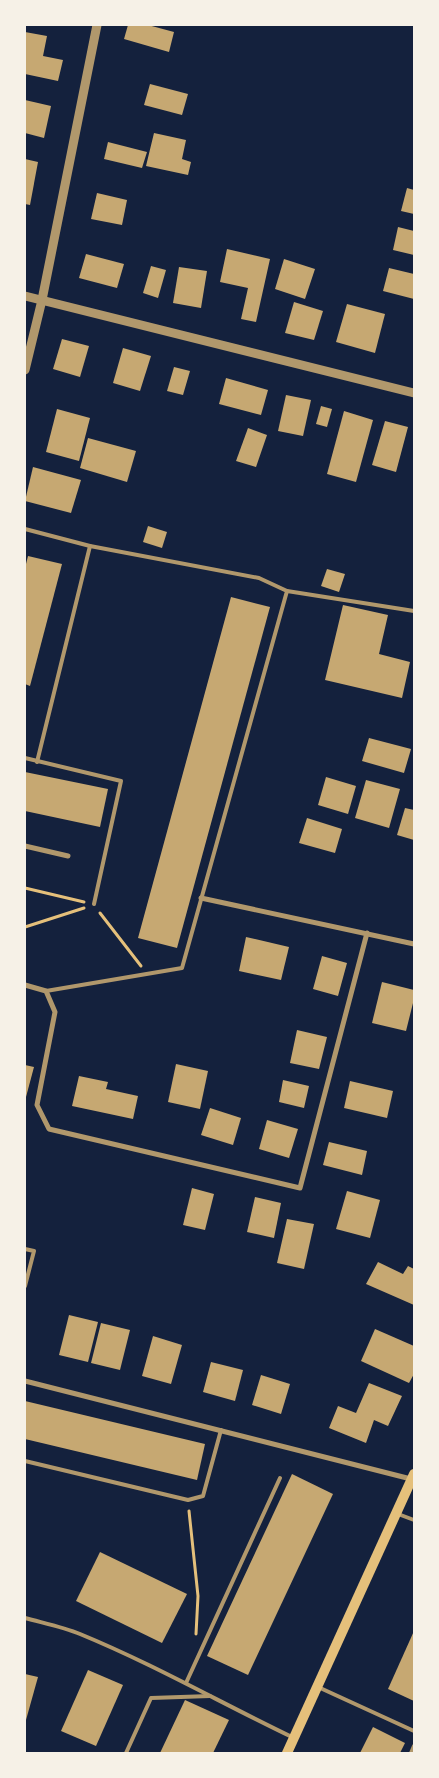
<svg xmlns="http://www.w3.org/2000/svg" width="439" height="1778" font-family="'Golos Text',sans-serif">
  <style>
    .building { fill: #c6a872 }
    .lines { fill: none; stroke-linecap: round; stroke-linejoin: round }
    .path { stroke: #e5c07b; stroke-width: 3 }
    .service { stroke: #b1986c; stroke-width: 4 }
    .minor { stroke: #b1986c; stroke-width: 5 }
    .tertiary { stroke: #b1986c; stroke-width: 9 }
    .secondary { stroke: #e5c07b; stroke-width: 10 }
  </style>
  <rect width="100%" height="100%" fill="#14213d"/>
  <g class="building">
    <path d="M128,25h20l26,7 -5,20 -45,-13z"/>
    <path d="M25,32l22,4 -4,20 20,4 -5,21 -33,-7z"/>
    <path d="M150,84l38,10 -6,21 -38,-10z"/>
    <path d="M25,100l26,6 -7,32 -19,-5z"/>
    <path d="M154,133l32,7 -4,19 9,3 -3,13 -42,-9z"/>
    <path d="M108,142l39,10 -5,16 -38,-9z"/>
    <path d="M25,159l13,3 -8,43 -5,-1z"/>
    <path d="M407,188l7,2v24l-13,-3z"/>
    <path d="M97,193l30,7 -5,25 -31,-6z"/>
    <path d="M398,227l16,4v24l-21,-5z"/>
    <path d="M227,249l43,10 -14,63 -15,-3 7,-31 -28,-6z"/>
    <path d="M86,254l38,10 -7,24 -38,-10z"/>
    <path d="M284,259l31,10 -10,30 -30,-10z"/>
    <path d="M151,266l15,4 -8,28 -15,-5z"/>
    <path d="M179,267l28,4 -6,37 -28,-5z"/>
    <path d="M389,268l25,6v25l-31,-8z"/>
    <path d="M294,302l29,9 -9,29 -29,-7z"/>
    <path d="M347,304l38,10 -10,39 -39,-11z"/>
    <path d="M62,339l27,7 -9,31 -27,-8z"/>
    <path d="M123,348l28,8 -11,35 -27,-8z"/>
    <path d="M174,367l16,4 -7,24 -16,-4z"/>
    <path d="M226,378l42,12 -7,25 -42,-11z"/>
    <path d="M286,395l25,5 -8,36 -25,-5z"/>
    <path d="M321,406l11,3 -5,18 -11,-3z"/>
    <path d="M57,409l33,9 -11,43 -33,-9z"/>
    <path d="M344,411l29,9 -17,62 -29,-8z"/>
    <path d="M385,421l23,6 -12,45 -24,-7z"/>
    <path d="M248,428l19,7 -11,32 -20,-6z"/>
    <path d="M88,438l48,13 -9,31 -47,-14z"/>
    <path d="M33,467l48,13 -10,33 -46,-12z"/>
    <path d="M148,526l19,6 -5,16 -19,-6z"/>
    <path d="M28,556l34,8 -32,122 -5,-2v-116z"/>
    <path d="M327,569l18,5 -6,18 -18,-6z"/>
    <path d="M231,597l39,10 -93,341 -39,-10z"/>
    <path d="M343,605l45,10 -9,39 31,8 -8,36 -77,-18z"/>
    <path d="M369,738l42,11 -7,24 -42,-12z"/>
    <path d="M25,772l83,17 -8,38 -75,-16z"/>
    <path d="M326,777l30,9 -8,28 -30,-9z"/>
    <path d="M366,780l34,9 -11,39 -34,-10z"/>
    <path d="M405,808l9,2v30l-17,-5z"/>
    <path d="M307,818l35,11 -7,24 -36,-10z"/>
    <path d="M246,937l43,10 -8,33 -42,-9z"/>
    <path d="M322,956l25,7 -9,33 -25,-7z"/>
    <path d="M382,982l32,8v9l-8,32 -34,-8z"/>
    <path d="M297,1030l30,7 -8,32 -29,-6z"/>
    <path d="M176,1064l32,7 -8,38 -32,-7z"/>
    <path d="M25,1065l9,2 -8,30h-1z"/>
    <path d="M79,1076l29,6 -2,7 32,7 -5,23 -61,-13z"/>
    <path d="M283,1080l26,6 -5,22 -25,-6z"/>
    <path d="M350,1081l43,10 -6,27 -43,-10z"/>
    <path d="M210,1108l31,10 -8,27 -32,-10z"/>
    <path d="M267,1120l31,9 -9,29 -30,-9z"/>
    <path d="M329,1142l38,9 -5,24 -39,-10z"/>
    <path d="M192,1188l22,6 -9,36 -22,-5z"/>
    <path d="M347,1191l33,9 -10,38 -34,-9z"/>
    <path d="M255,1197l26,6 -7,35 -27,-6z"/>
    <path d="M287,1219l27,5 -10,45 -27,-6z"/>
    <path d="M378,1262l25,12 5,-8 6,3v36l-48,-21z"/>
    <path d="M69,1315l29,7 -10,40 -29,-7z"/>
    <path d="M101,1323l29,7 -10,40 -29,-7z"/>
    <path d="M375,1329l39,17v28l-5,9 -48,-22z"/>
    <path d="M153,1336l29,9 -11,39 -29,-8z"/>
    <path d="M211,1362l32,8 -8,31 -32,-9z"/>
    <path d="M261,1375l29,9 -9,30 -29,-9z"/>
    <path d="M369,1383l33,13 -14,30 -14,-6 -8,23 -37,-15 9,-22 18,7z"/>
    <path d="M25,1401l180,43 -8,36 -172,-41z"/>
    <path d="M292,1474l41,20 -85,181 -41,-19z"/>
    <path d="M100,1552l87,42 -25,49 -86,-42z"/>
    <path d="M414,1631v70l-26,-12z"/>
    <path d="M88,1670l35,15 -27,61 -35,-15z"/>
    <path d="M25,1674l13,3 -12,43h-1z"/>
    <path d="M185,1700l44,20 -16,33h-53z"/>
    <path d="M373,1727l32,16 -5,10h-40z"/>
  </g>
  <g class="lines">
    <g class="path">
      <path d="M25,888l59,14"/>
      <path d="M100,913l41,53"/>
      <path d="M25,927l59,-19"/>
      <path d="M189,1511l9,85 -2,38"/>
    </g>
    <g class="service">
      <path d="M25,529l65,17 169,32 28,13 -105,377 -136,23"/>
      <path d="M287,591l127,20"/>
      <path d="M25,758l96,23 -27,123"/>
      <path d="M37,762l53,-216"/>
      <path d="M25,1249l9,2 -9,35"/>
      <path d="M25,1461l163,39 15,-4 18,-66"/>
      <path d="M398,1514l16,6"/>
      <path d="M25,1618c18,5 38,9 55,16 73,30 141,69 212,103"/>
      <path d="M186,1683l94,-205"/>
      <path d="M318,1687l96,44"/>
      <path d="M126,1753l25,-55 59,-2"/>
      <path d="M411,1753l3,-7"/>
    </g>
    <g class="minor">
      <path d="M25,846l43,10"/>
      <path d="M201,898l213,46"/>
      <path d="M25,985l21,6 9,21 -18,93 12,24 251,59 67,-255"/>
      <path d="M25,1381l386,98"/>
    </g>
    <g class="tertiary">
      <path d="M25,296l389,97"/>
      <path d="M25,370l17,-70 55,-275"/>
    </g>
    <path class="secondary" d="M287,1753l127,-279"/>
  </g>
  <rect width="439" height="1778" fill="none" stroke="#f6f1e7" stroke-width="52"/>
</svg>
